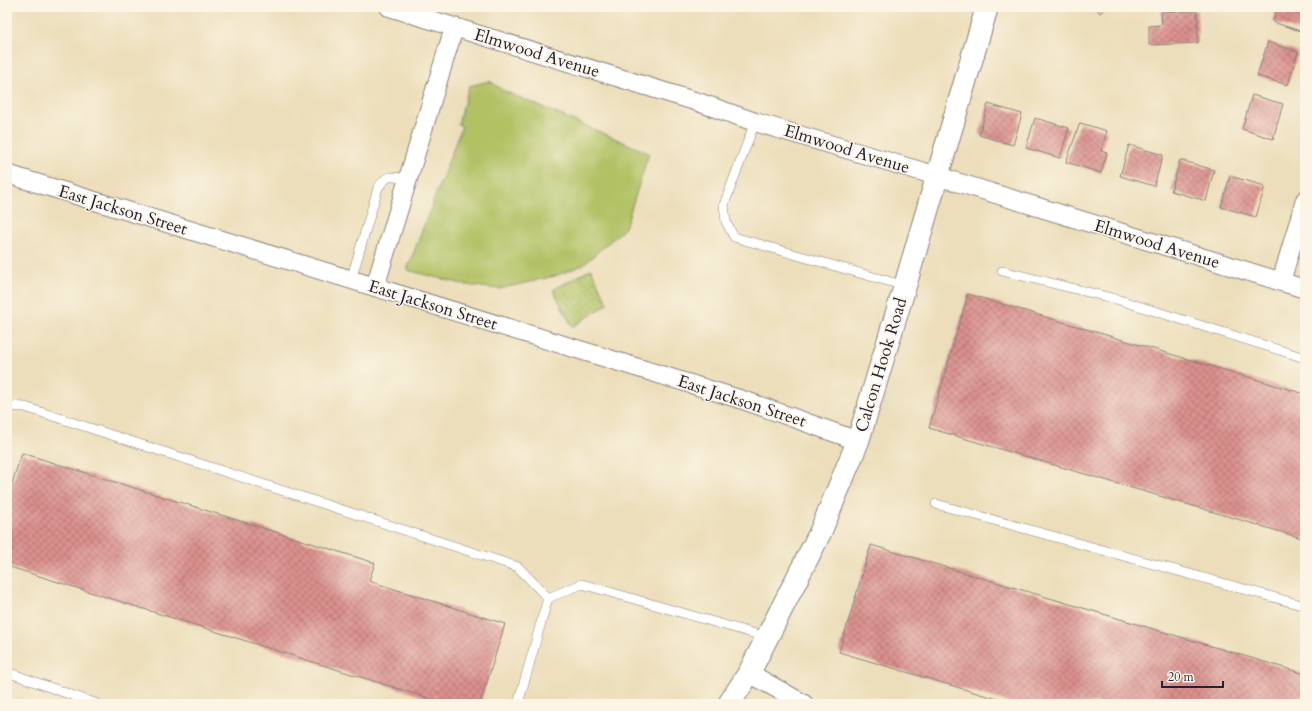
<svg xmlns="http://www.w3.org/2000/svg" width="1312" height="711" font-family="Cardo,serif">
  <style>
    .grass { fill: url(#grass-dots); stroke: #6a7250 }
    .garden { fill: #b1c164; stroke: #6a7250 }
    .building { fill: url(#building-cross-hatch) }
    .lines { fill: none; stroke-linecap: round; stroke-linejoin: round }
    .service-casing { stroke: #87807a; stroke-width: 10 }
    .minor-casing { stroke: #87807a; stroke-width: 20 }
    .tertiary-casing { stroke: #87807a; stroke-width: 24 }
    .service { stroke: #fff; stroke-width: 9 }
    .minor { stroke: #fff; stroke-width: 18 }
    .tertiary { stroke: #fff; stroke-width: 22 }
    .labels { text-anchor: middle; dominant-baseline: central; stroke-width: 3; stroke-linejoin: round; paint-order: stroke }
    .street-label { font-size: 17px; fill: #22223b; stroke: #fcf5e5 }
  </style>
  <defs>
    <pattern id="grass-dots" width="8" height="8" patternUnits="userSpaceOnUse"><rect width="8" height="8" fill="#b1c164"/><path d="M2 2h.1M6 6h.1" fill="none" stroke="#909c54" stroke-width="1.8" stroke-linecap="round"/></pattern>
    <pattern id="building-cross-hatch" width="8" height="8" patternUnits="userSpaceOnUse"><rect width="8" height="8" fill="#db918e"/><path d="M0 0l8 8M0 8l8-8" fill="none" stroke="#b17675"/></pattern>
  </defs>
  <rect width="100%" height="100%" fill="#fcf5e5"/>
  <filter id="ink" filterUnits="userSpaceOnUse"><feTurbulence type="fractalNoise" baseFrequency=".025" numOctaves="2"/><feDisplacementMap in="SourceGraphic" scale="8" xChannelSelector="R" yChannelSelector="G"/><feConvolveMatrix kernelMatrix="1 2 1 2 8 2 1 2 1" color-interpolation-filters="sRGB"/></filter>
  <filter id="wash" filterUnits="userSpaceOnUse"><feTurbulence type="fractalNoise" baseFrequency=".012" numOctaves="4" result="noise"/><feDisplacementMap in="SourceGraphic" scale="16" xChannelSelector="R" yChannelSelector="G"/><feGaussianBlur stdDeviation="0.9" result="paint"/><feColorMatrix in="noise" values="0 0 0 0 0 0 0 0 0 0 0 0 0 0 0 0 0 1.4 0 .05"/><feComposite in="paint" operator="in"/></filter>
  <g filter="url(#wash)">
    <rect width="100%" height="100%" fill="#ecdeba"/>
    <path class="grass" d="M591,269l17,35 -36,23 -19,-37z"/>
    <path class="garden" d="M490,81l12,9 147,63 -24,75 -42,37 -28,11 -56,13 -33,-4 -59,-15 55,-144 -4,-2 11,-38z"/>
    <g id="blocks">
      <g class="building">
        <path d="M1096,7h12l-8,6z"/>
        <path d="M1277,7h28v19l-2,6 -30,-10z"/>
        <path d="M1179,11h18l1,32 -49,2v-19l13,-1 -1,-13z"/>
        <path d="M1268,42l30,10 -10,33 -31,-9z"/>
        <path d="M1252,95l31,9 -10,35 -31,-10z"/>
        <path d="M988,104l34,10 -9,31 -34,-10z"/>
        <path d="M1035,118l34,10 -9,30 -34,-10z"/>
        <path d="M1080,123l27,8 -6,20 6,2 -6,20 -35,-11z"/>
        <path d="M1129,145l34,10 -9,31 -34,-10z"/>
        <path d="M1180,160l34,10 -8,31 -35,-10z"/>
        <path d="M1230,176l35,10 -9,31 -35,-10z"/>
        <path d="M968,294l337,100v145l-376,-111z"/>
        <path d="M22,453l353,110 -6,18 136,43 -25,80h-33l-440,-138v-68z"/>
        <path d="M871,545l434,129v30h-291l-175,-52z"/>
      </g>
    </g>
  </g>
  <g filter="url(#ink)">
    <use href="#blocks" fill-opacity="0" stroke="#87807a" stroke-width="1"/>
    <g class="lines">
      <g class="service-casing">
        <g id="service">
          <path d="M755,122l-31,83 2,17 8,15 171,49"/>
          <path d="M1002,271l114,28 189,59"/>
          <path d="M351,280l27,-92c10,-15 13,-12 30,-8"/>
          <path d="M7,406l18,1 493,160 30,31 -30,106"/>
          <path d="M936,504l369,102"/>
          <path d="M548,598l34,-14 184,53"/>
          <path d="M7,672l90,32"/>
        </g>
      </g>
      <g class="minor-casing">
        <g id="minor">
          <path d="M389,7l312,96 54,19 182,54 368,113"/>
          <path d="M7,174l739,227 112,40"/>
          <path d="M1281,282l24,-82"/>
          <path d="M375,287l79,-259"/>
          <path d="M749,673l55,31"/>
        </g>
      </g>
      <g class="tertiary-casing">
        <path id="tertiary" d="M729,704l20,-31 71,-140 38,-92 47,-155 82,-279"/>
      </g>
      <use href="#service" class="service"/>
      <use href="#minor" class="minor"/>
      <use href="#tertiary" class="tertiary"/>
    </g>
  </g>
  <g class="labels">
    <g class="street-label">
      <text transform="translate(537 53) rotate(17)">Elmwood Avenue</text>
      <text transform="translate(847 149) rotate(17)">Elmwood Avenue</text>
      <text transform="translate(123 210) rotate(17)">East Jackson Street</text>
      <text transform="translate(1157 244) rotate(17)">Elmwood Avenue</text>
      <text transform="translate(433 305) rotate(17)">East Jackson Street</text>
      <text transform="translate(881 365) rotate(-73)">Calcon Hook Road</text>
      <text transform="translate(742 401) rotate(18)">East Jackson Street</text>
    </g>
  </g>
  <rect width="1312" height="711" fill="none" stroke="#fcf5e5" stroke-width="24"/>
  <path d="M1162 681v6h61v-6" fill="none" stroke="#22223b" stroke-width="2"/>
  <text x="1168" y="681" font-size="12" fill="#22223b" stroke="#fcf5e5" stroke-width="3" paint-order="stroke">20 m</text>
</svg>
